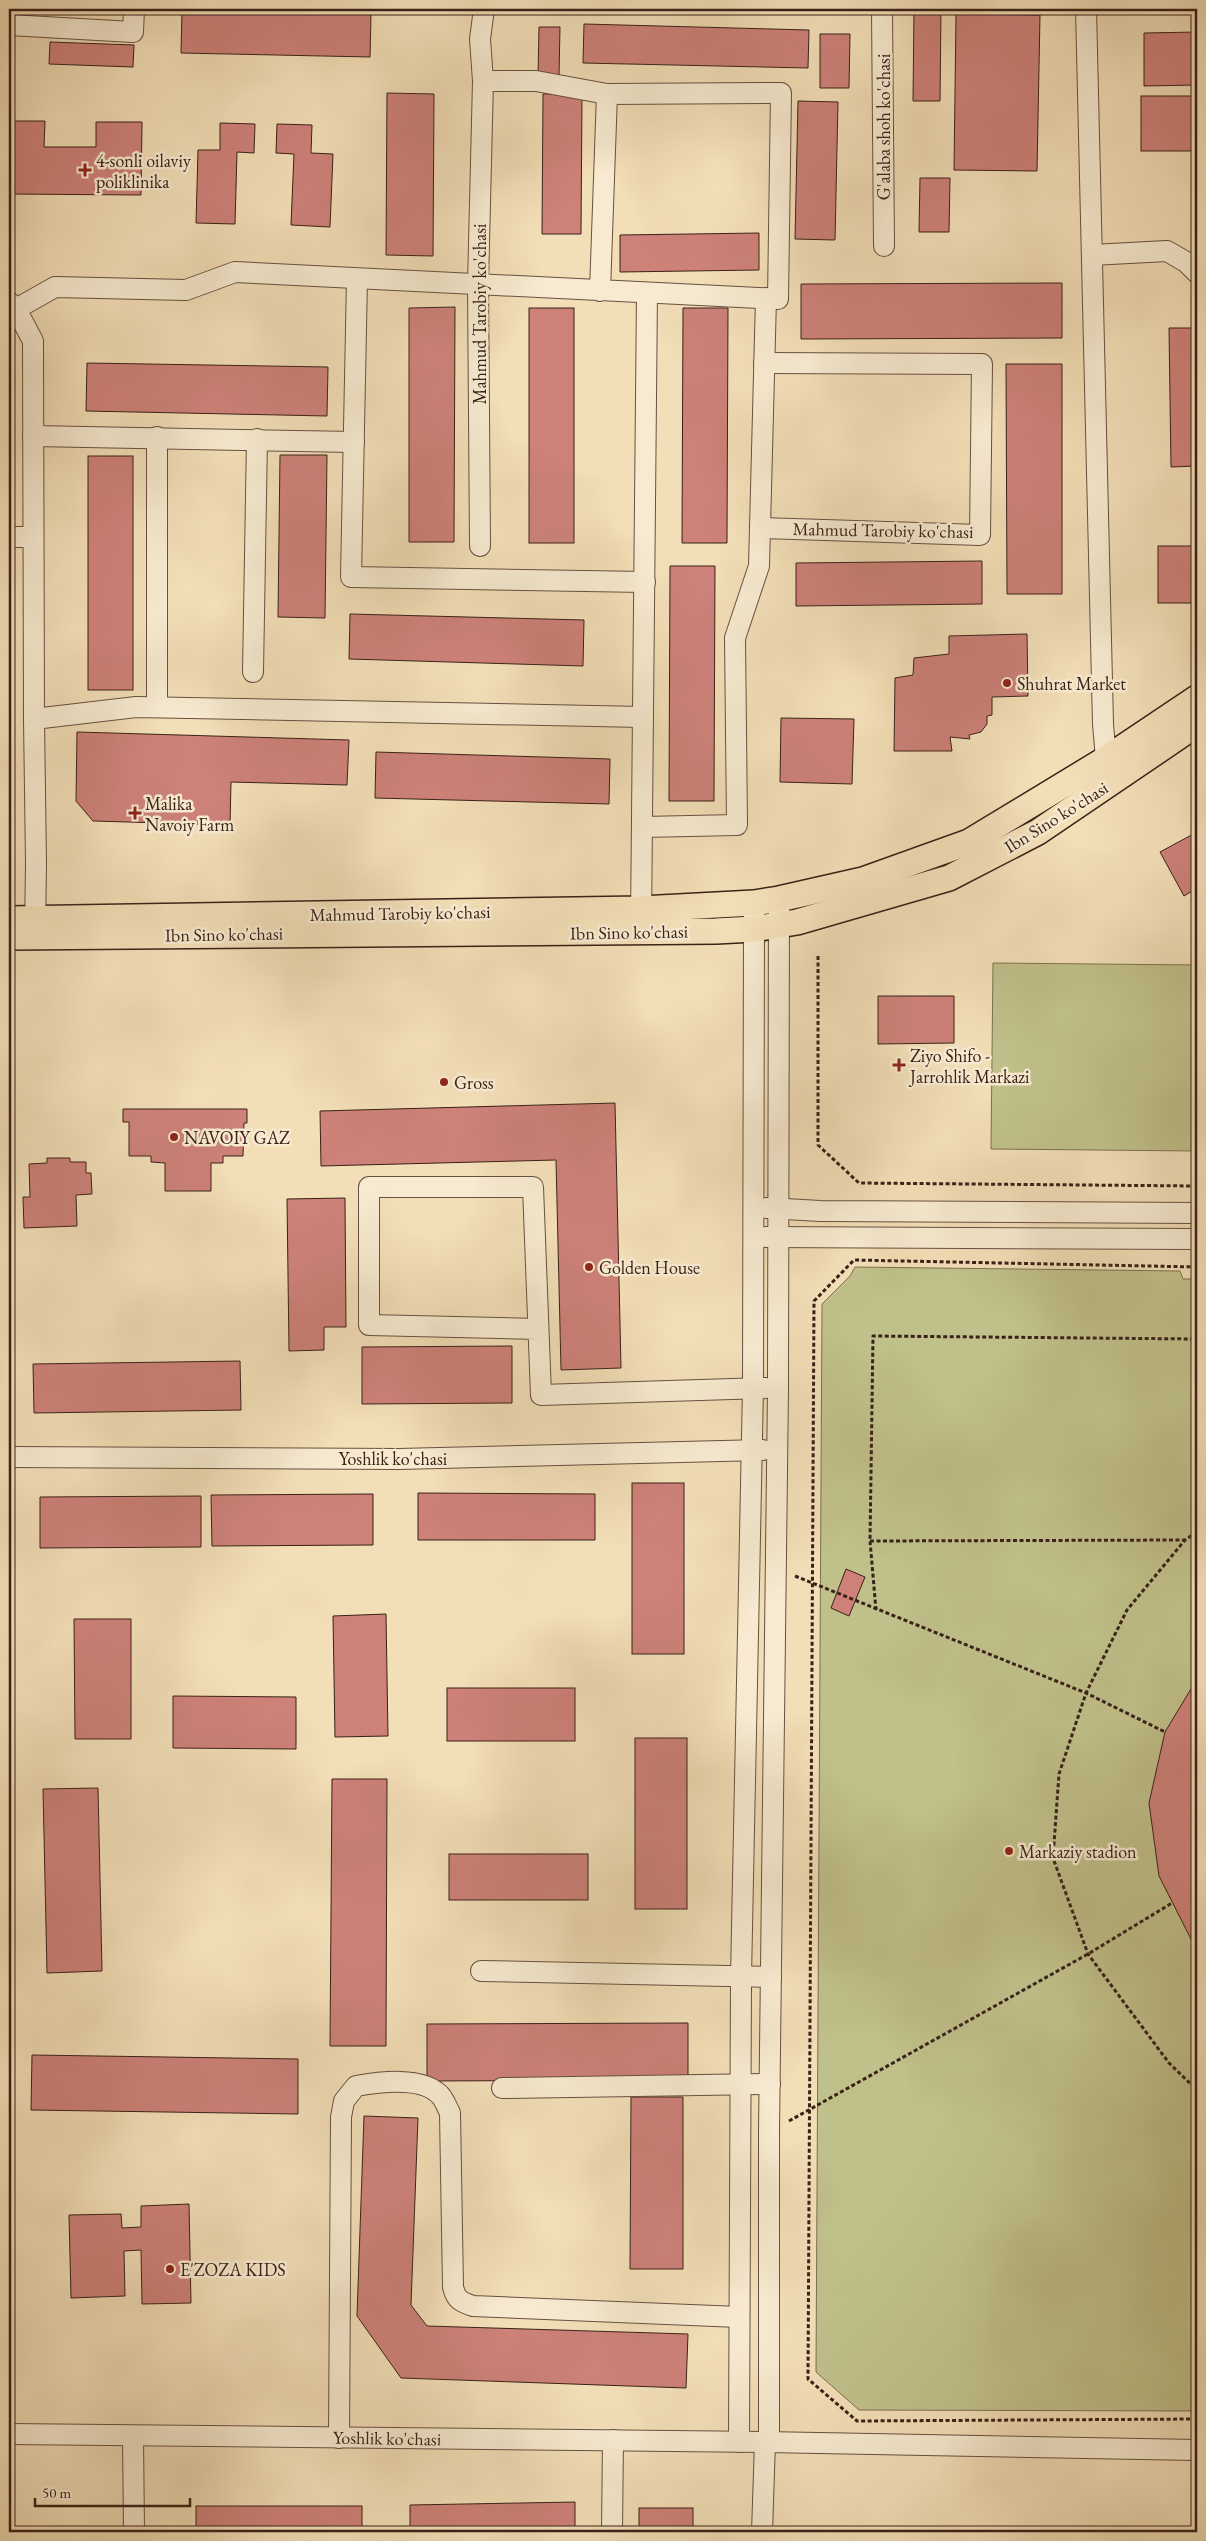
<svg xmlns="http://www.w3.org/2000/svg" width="1206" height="2541" font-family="'EB Garamond',serif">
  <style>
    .green { fill: #c0c08a; stroke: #7d7051 }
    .building { fill: #cd8179; stroke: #3a2118 }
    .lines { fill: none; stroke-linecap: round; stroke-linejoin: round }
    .minor-casing { stroke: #685040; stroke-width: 22 }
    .major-casing { stroke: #3a2118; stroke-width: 28 }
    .path { stroke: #3a2118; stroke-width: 3; stroke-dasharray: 4 2.5; stroke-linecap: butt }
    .minor { stroke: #f7ead0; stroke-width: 20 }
    .major { stroke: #f2deb7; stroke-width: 25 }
    .poi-dot { fill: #8f2418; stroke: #f7ead0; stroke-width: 2 }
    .labels { text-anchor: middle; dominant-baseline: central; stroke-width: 5; stroke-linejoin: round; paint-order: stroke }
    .street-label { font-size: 18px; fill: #3a2118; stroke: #f7ead0 }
    .poi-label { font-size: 18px; fill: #3a2118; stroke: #f7ead0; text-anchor: start }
  </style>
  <rect width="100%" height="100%" fill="#f2deb7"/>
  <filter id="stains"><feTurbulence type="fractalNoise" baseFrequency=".004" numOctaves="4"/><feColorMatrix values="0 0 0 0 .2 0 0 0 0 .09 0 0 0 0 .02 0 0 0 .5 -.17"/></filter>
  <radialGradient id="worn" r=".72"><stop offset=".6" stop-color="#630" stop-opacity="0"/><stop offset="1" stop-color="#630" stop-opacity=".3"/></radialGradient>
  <g class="green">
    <path d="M993,963l204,2v186l-206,-2z"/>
    <path d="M855,1267l325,4 3,8h14v1132l-338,-1 -43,-38 6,-1068 28,-28z"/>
  </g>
  <g class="building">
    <path d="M397,9h51v2l-51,-1z"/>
    <path d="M914,9h27l-1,92h-27z"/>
    <rect x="1010" y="9" width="30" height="2"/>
    <path d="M182,10l189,4 -1,43 -189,-4z"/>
    <path d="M956,14l84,1 -3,156 -83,-1z"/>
    <path d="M584,24l225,6 -1,38 -225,-5z"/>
    <path d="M539,27h21l-1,49 -21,-1z"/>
    <path d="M1197,32v53l-53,1v-53z"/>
    <path d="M820,34h30l-1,54h-29z"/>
    <path d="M50,42l84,3 -1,22 -84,-3z"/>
    <path d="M387,93l47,1 -1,162 -47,-1z"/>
    <path d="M543,94h39l-1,140h-39z"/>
    <rect x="1141" y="96" width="56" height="55"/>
    <path d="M798,101l40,1 -3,138 -40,-1z"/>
    <path d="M9,121h36l-1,26h52v-25h46l-1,73 -132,-1z"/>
    <path d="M220,123l35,1 -1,29 -17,-1 -2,72 -39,-1 2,-73h22z"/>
    <path d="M277,124l35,1 -1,28 22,1 -3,73 -39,-2 3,-71 -18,-1z"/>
    <path d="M920,178h30l-1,54h-30z"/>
    <path d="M759,233v37l-139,2v-37z"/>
    <path d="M1062,283v55l-261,1v-55z"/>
    <path d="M455,307l-1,235h-45v-234z"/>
    <rect x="529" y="308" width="45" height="235"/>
    <path d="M683,308h45l-1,235h-45z"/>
    <path d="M1169,328h28v138l-26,1z"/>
    <path d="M87,363l241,4 -1,49 -241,-5z"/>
    <path d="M1006,364h56v230h-55z"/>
    <path d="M280,455h47l-2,163 -47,-1z"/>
    <rect x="88" y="456" width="45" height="234"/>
    <rect x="1158" y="546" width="39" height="57"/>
    <path d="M982,561v43l-186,2v-43z"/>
    <path d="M670,566h45l-1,235h-45z"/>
    <path d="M350,614l234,6 -1,46 -234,-7z"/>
    <path d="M1027,634l1,62 -36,1v18l-5,1v8l-6,8 -12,3 1,4 -20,-2 2,14h-58l1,-73 18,-3 1,-17 35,-4v-18z"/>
    <path d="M781,718l73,1 -2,65 -72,-2z"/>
    <path d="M77,732l272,8 -2,45 -116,-3 -1,43 -137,-4 -17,-20z"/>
    <path d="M376,752l234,7 -1,45 -234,-6z"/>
    <path d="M1197,832v56l-13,8 -24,-44z"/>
    <path d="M878,996h76v47l-76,1z"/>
    <path d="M615,1103l6,265 -60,2 -5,-210 -235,6 -1,-55z"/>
    <path d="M123,1109h124v14h-3l-1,33h-20v7h-12v28h-46v-28l-14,-1v-6h-22v-34h-6z"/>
    <path d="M47,1158h23v4h16v11h5l1,21 -16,1 1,31 -53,2 -1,-31h7l-1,-33 18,-1z"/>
    <path d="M345,1198l1,129h-22v23l-35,1 -2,-152z"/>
    <path d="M512,1346v57l-150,1v-57z"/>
    <path d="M240,1361l1,49 -207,3 -1,-49z"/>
    <rect x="632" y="1483" width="52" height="171"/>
    <path d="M418,1493l177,1v46h-177z"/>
    <path d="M373,1494v51l-161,1 -1,-51z"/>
    <path d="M201,1496v51l-161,1v-51z"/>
    <path d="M846,1569l19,8 -16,39 -18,-8z"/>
    <path d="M386,1614l2,122 -53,1 -2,-121z"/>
    <path d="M74,1619h57v120h-56z"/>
    <path d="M1197,1679v267l-5,-5 -33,-65 -10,-73 16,-71z"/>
    <rect x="447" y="1688" width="128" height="53"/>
    <path d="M173,1696l123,1v52l-123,-1z"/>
    <rect x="635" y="1738" width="52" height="171"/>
    <path d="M332,1779h55l-1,267h-56z"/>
    <path d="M98,1788l4,183 -55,2 -4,-184z"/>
    <rect x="449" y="1854" width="139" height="46"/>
    <path d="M688,2023v57l-261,1v-57z"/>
    <path d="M32,2055l266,4v55l-267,-4z"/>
    <path d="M631,2097h52v172h-53z"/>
    <path d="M364,2116l54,2 -7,187 16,21 261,8 -2,54 -285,-10 -44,-62z"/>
    <path d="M189,2204l2,99 -49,1 -1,-54 -17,1 1,45 -54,2 -2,-83 52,-1 1,14 19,-1v-21z"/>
    <path d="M575,2502v30h-165v-27z"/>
    <rect x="196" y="2506" width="166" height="26"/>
    <rect x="639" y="2508" width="54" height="24"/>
  </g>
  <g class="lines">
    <g class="minor-casing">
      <g id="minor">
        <path d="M882,9l2,237"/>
        <path d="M1086,9l17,715 3,35 6,11"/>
        <path d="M9,25l124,7 1,-23"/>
        <path d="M483,81h53l71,13"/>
        <path d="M1092,255l75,-4 19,11 11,11"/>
        <path d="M357,279l-6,298 294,5"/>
        <path d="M9,302l7,7 17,32 1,378 2,144 -1,69"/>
        <path d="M16,309l39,-22 131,3 49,-18 543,27 3,-206 -174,1 -7,197"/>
        <path d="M33,436l321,6"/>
        <path d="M760,528l220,7 2,-171 -218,-1"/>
        <path d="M9,537h24"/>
        <path d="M480,546l-2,-262 5,-203 -3,-42 4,-30"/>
        <path d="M253,672l4,-233"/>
        <path d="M157,707v-270"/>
        <path d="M34,719l102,-12 507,10"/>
        <path d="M642,827l95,-2 -2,-187 24,-72 7,-268"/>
        <path d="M641,922l6,-629"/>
        <path d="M767,1208l53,3 377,2"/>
        <path d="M766,1237l431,2"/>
        <path d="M538,1329l-169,-4v-138h164l8,208 225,-7"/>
        <path d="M9,1457l390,2 364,-9"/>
        <path d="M481,1971l290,6"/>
        <path d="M502,2088l268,-4"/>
        <path d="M9,2434l756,8 432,8"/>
        <path d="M133,2436l1,96"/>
        <path d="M339,2438l2,-321 3,-16 12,-15c23,-4 66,-10 84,9 4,4 7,12 10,18l3,174c3,13 8,15 20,19l266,11"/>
        <path d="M739,2442l2,-465 12,-589 1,-473"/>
        <path d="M769,2442v-310l9,-744 1,-489"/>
        <path d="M612,2532l1,-92"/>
        <path d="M762,2532l3,-90"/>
      </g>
    </g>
    <g class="major-casing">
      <g id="major">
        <path d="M9,919l632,-10 113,-6 25,-4 84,-19 106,-38 137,-83 91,-61"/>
        <path d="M9,937l707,-6 38,-2 43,-7 152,-44 89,-46 159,-108"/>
      </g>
    </g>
    <g class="path">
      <path d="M818,956v189l41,38 338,3"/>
      <path d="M1194,1267l3,12"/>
      <path d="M1197,1267l-343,-7 -40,41 -6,1078 49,42 340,-2"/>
      <path d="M1197,1532l-12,8 -58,70 -41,83 -27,81 -6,84 35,96 81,109 28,27"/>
      <path d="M870,1541l315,-1"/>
      <path d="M795,1576l291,117 79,39"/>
      <path d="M876,1610l-6,-69 3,-205 324,3"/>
      <path d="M789,2121l299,-167 84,-51"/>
    </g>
    <use href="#minor" class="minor"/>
    <use href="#major" class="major"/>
  </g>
  <g class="poi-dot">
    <path d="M82.5 162.5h5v5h5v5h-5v5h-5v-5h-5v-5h5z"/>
    <circle cx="1007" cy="683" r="5"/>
    <path d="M132.5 805.5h5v5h5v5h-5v5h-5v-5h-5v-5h5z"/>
    <path d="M896.5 1057.5h5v5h5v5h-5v5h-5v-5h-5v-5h5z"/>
    <circle cx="444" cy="1082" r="5"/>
    <circle cx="174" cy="1137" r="5"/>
    <circle cx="589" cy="1267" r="5"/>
    <circle cx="1009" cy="1851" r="5"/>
    <circle cx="170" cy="2269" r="5"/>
  </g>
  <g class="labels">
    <g class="street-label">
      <text transform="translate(883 127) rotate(-90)">G'alaba shoh ko'chasi</text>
      <text transform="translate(479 314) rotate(-90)">Mahmud Tarobiy ko'chasi</text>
      <text transform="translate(883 530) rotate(1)">Mahmud Tarobiy ko'chasi</text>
      <text transform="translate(1056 817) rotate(-32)">Ibn Sino ko'chasi</text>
      <text transform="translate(400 913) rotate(-1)">Mahmud Tarobiy ko'chasi</text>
      <text transform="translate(629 932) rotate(-1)">Ibn Sino ko'chasi</text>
      <text transform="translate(224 934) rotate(-1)">Ibn Sino ko'chasi</text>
      <text x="393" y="1458">Yoshlik ko'chasi</text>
      <text transform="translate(387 2438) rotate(1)">Yoshlik ko'chasi</text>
    </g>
    <g class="poi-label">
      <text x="96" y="160">4-sonli oilaviy<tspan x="96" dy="21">poliklinika</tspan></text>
      <text x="1017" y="683">Shuhrat Market</text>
      <text x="145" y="803">Malika<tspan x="145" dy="21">Navoiy Farm</tspan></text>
      <text x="910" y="1055">Ziyo Shifo -<tspan x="910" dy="21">Jarrohlik Markazi</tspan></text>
      <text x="454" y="1082">Gross</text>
      <text x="184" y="1137">NAVOIY GAZ</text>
      <text x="599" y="1267">Golden House</text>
      <text x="1019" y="1851">Markaziy stadion</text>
      <text x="180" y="2269">E'ZOZA KIDS</text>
    </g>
  </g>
  <rect width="1206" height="2541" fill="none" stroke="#f2deb7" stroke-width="30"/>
  <rect x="10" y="10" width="1186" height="2521" fill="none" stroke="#3a2118" stroke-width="2.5"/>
  <rect x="15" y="15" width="1176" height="2511" fill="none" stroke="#3a2118"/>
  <path d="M35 2498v8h155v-8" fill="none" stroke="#3a2118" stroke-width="2.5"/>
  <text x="42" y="2498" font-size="15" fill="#3a2118" stroke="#f7ead0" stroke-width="4" paint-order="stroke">50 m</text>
  <rect width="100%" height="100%" filter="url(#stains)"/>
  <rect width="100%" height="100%" fill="url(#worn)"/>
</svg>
